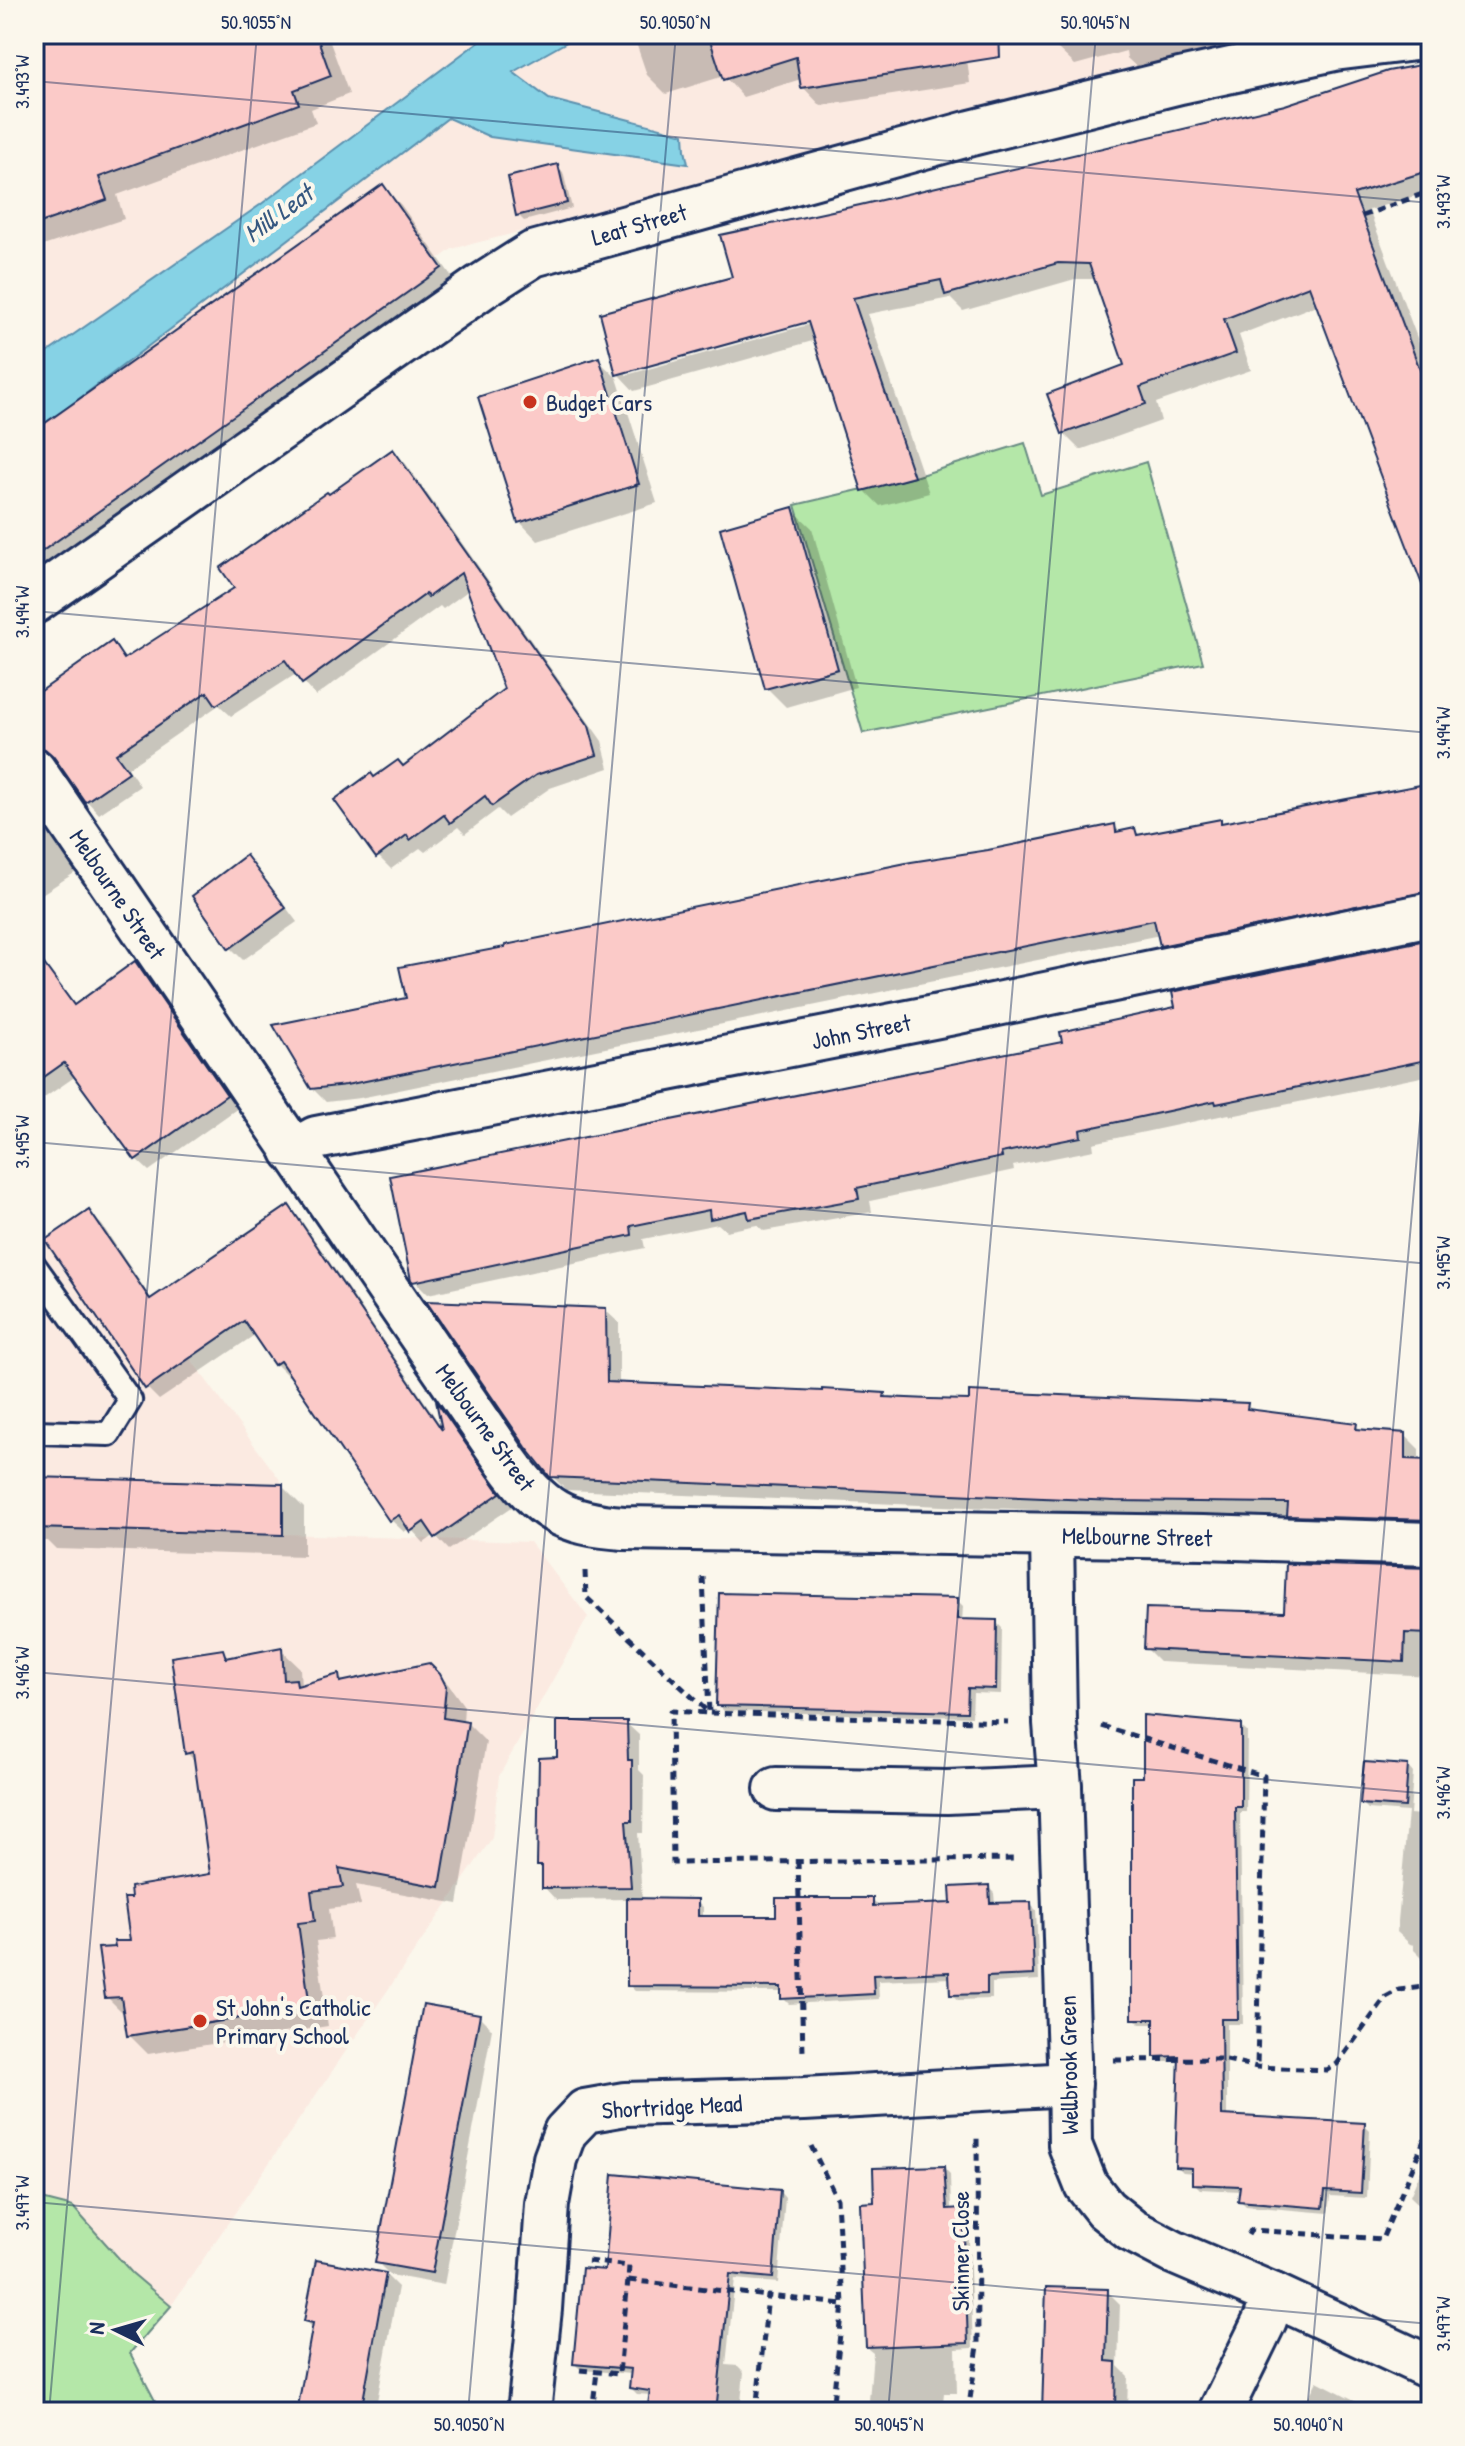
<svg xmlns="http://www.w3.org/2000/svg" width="1465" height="2446" font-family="'Patrick Hand',sans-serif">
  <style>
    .built { fill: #fbeae1 }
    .green { fill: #b4e7a8; stroke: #688b83; stroke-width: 2 }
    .water { fill: #86d2e5; stroke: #5b91af; stroke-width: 2 }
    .shadow { fill: #0003; fill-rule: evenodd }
    .building { fill: #fbcac8; stroke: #1b2f5e; stroke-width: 2 }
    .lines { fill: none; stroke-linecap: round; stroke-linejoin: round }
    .lane-casing { stroke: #1b2f5e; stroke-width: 28 }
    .street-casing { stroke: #1b2f5e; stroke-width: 48 }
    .primary-casing { stroke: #1b2f5e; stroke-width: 50 }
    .path { stroke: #1b2f5e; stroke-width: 5; stroke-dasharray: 8 6; stroke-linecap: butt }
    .lane { stroke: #fbf7ec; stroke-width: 22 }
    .street { stroke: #fbf7ec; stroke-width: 42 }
    .primary { stroke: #fbf7ec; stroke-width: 44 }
    .ticks { fill: none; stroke: #1b2f5e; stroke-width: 2; stroke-opacity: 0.45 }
    .poi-dot { fill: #c8321e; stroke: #fbf7ec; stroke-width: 3 }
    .labels { text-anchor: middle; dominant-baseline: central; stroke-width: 8; stroke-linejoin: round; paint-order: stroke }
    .street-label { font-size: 24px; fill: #1b2f5e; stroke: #fbf7ec }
    .poi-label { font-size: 24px; fill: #1b2f5e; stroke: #fbf7ec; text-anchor: start }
    .water-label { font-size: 26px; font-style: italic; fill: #365880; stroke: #fbf7ec }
    .neatline { fill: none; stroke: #1b2f5e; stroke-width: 3 }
    .ticks-label { font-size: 20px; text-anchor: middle; fill: #1b2f5e }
  </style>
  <rect width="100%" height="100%" fill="#fbf7ec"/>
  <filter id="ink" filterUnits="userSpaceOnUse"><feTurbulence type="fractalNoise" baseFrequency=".0125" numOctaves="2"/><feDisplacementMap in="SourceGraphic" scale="16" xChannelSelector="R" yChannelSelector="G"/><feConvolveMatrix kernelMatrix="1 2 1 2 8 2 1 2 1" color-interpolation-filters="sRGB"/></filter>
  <g filter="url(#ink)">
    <g class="built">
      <path d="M34,34h1247l-15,8 -814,207 -418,310z"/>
      <path d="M89,1210l92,136 102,138 1,50 246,8 58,75 -89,159 -7,62 -4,6 -317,462 -40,-33 -58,-66 -39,-10v-971l11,14z"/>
    </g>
    <g class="green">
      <path d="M1025,443l16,52 105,-33 57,201 -340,70 -68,-228 119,-28z"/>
      <path d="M34,2197l39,10 59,66 39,33 -41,47 31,59h-127z"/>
    </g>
    <path class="water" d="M489,34h92l-68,38 36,27 135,35 1,16 3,14 -198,-27 -42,-19 -381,290 -33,22v-68l226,-157z"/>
    <g class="shadow">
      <path d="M34,34h293l22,60 -38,15 5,14 -199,72 7,24 -90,30z"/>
      <path d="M633,34h387l1,7 -55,9 4,33 -149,23 -18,-19 -2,-8 -58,18 -19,-21 -58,18 -19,-19z"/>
      <path d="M1054,34h199l2,14 -109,28 -19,-18 -1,-7 -51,14 -19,-18z"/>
      <path d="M1431,64v127l-62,19 62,165v227l-112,-298 -80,31 12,35 -95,33 5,18 -81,29 -17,-17 63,-67 -30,-87h-21l-112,32 -13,-13 -82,16 61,179 -49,13 -16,-16 -48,-150 -182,51 -16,-17 117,-95 125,-72 425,-100zM817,318l1,4 -192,53v-5z"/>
      <path d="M557,166l6,6 9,36 -48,13 -6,-6z"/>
      <path d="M383,187l18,18 59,83 -426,301v-155z"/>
      <path d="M598,360l19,18 40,125 -119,38 -18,-19z"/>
      <path d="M393,451l13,13 196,277 7,27 -59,20 -43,30 -9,-9 -33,25 -7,-7 -33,25 -5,-4 -29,21 -13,-13 -3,-77 28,-11 103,-78 -37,-100 -26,19 -3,-3 -124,90 -20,-22 -65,42 -12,-11 -91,63 12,18 -41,28 -13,-14 -27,-39 -13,-3 -12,5v-65l77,-55 16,17 110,-72 92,-92z"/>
      <path d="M793,510l19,18 44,159 -70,20 -19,-19z"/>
      <path d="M1431,784v121l-255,53 -14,-13 -2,-10 -800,163 -34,4 -14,-14 96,-88 581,-148 126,-26 6,7 14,-3 6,7 79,-15 3,3z"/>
      <path d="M34,809l42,63 -42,27z"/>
      <path d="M245,858l13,12 39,52 -54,38 -12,-12 -36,-51z"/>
      <path d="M1431,940v135l-200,41 -2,-2 -136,29 1,7 -81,16 1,4 -144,31 2,11 -108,19 -7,-6 -31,6 -8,-7 -75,15 2,9 -217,46 -15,-15 651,-236 114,-35z"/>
      <path d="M135,964l13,12 90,132 -89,63 -13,-12 -60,-83 -42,29v-105l22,-16 20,22z"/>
      <path d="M288,1208l13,12 143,210 -5,-23 9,9 64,91 -63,43 -14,-15 -11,8 -14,-15 -6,4 -13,-12 -100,-146 -3,2 -13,-13 -19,-29 -97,66 -12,-12 -58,-175 13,12 50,75z"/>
      <path d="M605,1310l14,13v62l265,9 4,5 359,6 7,7 102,13 6,7 43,3 14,14v12h12v71l-128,-4 -13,-12 -160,-2 -564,-24 -14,-14z"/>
      <path d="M34,1479l248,7 22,22v48l-248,-7 -8,-8h-14z"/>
      <path d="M1431,1570v106l-271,-14 -14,-14 140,-34z"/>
      <path d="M957,1600l6,6 -1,16h34l6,6 -1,66 -28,-1 -1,24 -248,-6 -6,-6z"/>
      <path d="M281,1650l19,18 1,19 37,-11 7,7 84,-18 19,19 16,22 -1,17h4l19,19 -28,162 -102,-19 5,20 -32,4 4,30 -17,2 12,85 -180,28 -19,-19 -3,-19 -19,-19 10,-49 15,-5 80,-67 -16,-114 -9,-9 35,-102 8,8z"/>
      <path d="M626,1723l13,12v35l5,5 -1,58h-5l4,67 55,1 6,6v11h75l94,-18 6,6 75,-1 35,-18 6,6 1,12 35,-1 6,6 3,70 -47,3v16l-34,1 -6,-5 -1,-17 -73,3 1,18 -90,5 -6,-6v-6l-148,-1 -6,-6v-86l-73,1 -12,-13v-16l-5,-5 20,-107z"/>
      <path d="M1240,1726l7,6 -1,80h-6l3,212h-16v94l137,7 6,6 -3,67 -37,-2 -2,17 -82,-7 -6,-6 1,-9 -41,-2 -6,-6v-10l-11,-1 -6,-6 4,-104h-19l-6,-6v-32h-16l-6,-6 11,-239z"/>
      <path d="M1408,1767l5,6 -3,41 21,2v163l-10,-10 1,-11 -8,-8v-5l-4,-1 -13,-12 11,-120 -40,-3 -6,-6z"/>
      <path d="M479,2016l13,13 -48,256 -54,-10 -13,-13z"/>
      <path d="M1431,2147v69l-21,-20z"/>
      <path d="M944,2168l6,6 1,37 11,-1 6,6 5,132 -17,1 1,44h-13l-2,19h-74l5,-59 -5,-4 -6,-144 14,-1z"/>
      <path d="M780,2192l5,6 -7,85 -43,-4 -9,86 12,1 6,6 -4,40h-91l2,-17 -14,-1 -6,-6 1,-14 -51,-4 -6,-6 32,-92z"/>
      <path d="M385,2274l13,13 -23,125h-76l15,-83 -8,-8z"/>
      <path d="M1107,2291l13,13 -2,62 10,10 -1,36h-72z"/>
      <path d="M1317,2381l57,29 2,2h-75z"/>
    </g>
    <g class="building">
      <path d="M34,34h282l15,42 -37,14 5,14 -200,73 8,23 -73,25z"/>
      <path d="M708,34h291l1,23 -199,31 -5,-31 -73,23z"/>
      <path d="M1431,63v107l-77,24 77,205v200l-3,1 -37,-96 -82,-218 -85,33 12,34 -96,34 6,17 -84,30 -15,-40 77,-29 -35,-101 -31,-1 -113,32 -4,-15 -88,18 61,179 -52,14 -54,-169 -192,53 -16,-62 132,-36 -12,-42 140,-30 425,-100 103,-34z"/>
      <path d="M558,164l9,39 -51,13 -8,-39z"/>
      <path d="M383,184l59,84 -408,289v-126z"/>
      <path d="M599,357l40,127 -121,39 -40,-126z"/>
      <path d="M393,449l196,277 8,29 -61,20 -44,31 -7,-10 -35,27 -6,-8 -34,25 -3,-5 -31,23 -42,-58 37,-27 3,4 24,-17 5,6 101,-77 -43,-116 -33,24 -2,-3 -124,90 -17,-24 -69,45 -9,-13 -91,62 13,18 -44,30 -32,-46 -8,-7 -11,-3v-50l78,-55 12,18 110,-71 -14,-20 107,-76 2,2z"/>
      <path d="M793,507l45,162 -73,20 -45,-161z"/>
      <path d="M1431,783v108l-271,55 -6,-26 -808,165 -35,4 -38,-64 133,-27 -7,-31 106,-20v-2l406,-83 77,-12 127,-26 1,8 19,-4 2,7 84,-16v4z"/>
      <path d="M246,855l40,53 -57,41 -37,-53z"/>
      <path d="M1431,939v120l-180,38 -35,7 -1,-3 -135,29 1,7 -80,16 1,4 -145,31 2,11 -110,20 -2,-8 -37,8 -1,-9 -78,16 1,9 -219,47 -2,-2 -21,-104 672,-134 -2,-10 115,-25 -3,-15z"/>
      <path d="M34,950l40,55 61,-44 92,134 -92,65 -71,-97 -30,21z"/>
      <path d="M289,1205l153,225 -6,-29 64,92 -65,45 -11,-16 -14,10 -11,-17 -10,6 -109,-160 -6,4 -30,-44 -99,68 -100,-149 44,-30 61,89z"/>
      <path d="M426,1301l180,7 1,74 215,9v-2l63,4 -1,4 46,2 39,1v-9l279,12 -1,6 110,14 -1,6 50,4v26l25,1v60l-144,-4 1,-13 -173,-2 -565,-24 -24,-30z"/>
      <path d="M34,1477l249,7v51l-249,-7z"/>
      <path d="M1286,1564l145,4v66l-26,-1 -1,29 -260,-13 2,-41 138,4z"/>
      <path d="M719,1593l239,5 -1,21 40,1 -1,69 -28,-1 -1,24 -251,-6z"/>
      <path d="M282,1647l2,33 12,-1 1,7 42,-12 1,8 89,-19 11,11 6,12 -3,32 25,4 -28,165 -101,-19 4,19 -32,4 4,30 -17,2 12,84 -183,29 -6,-39 -16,1 -7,-50 17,-1 -1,-6h16l-6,-43h7l-1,-11 80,-13 -17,-122 -8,2 -14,-97 52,-8 3,9z"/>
      <path d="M1143,1715l98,9v83h-6l3,212h-17l1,96 143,8 -4,70 -36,-2 -2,17 -85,-7 2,-15 -48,-2v-16l-17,-1 4,-111 -25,1v-38h-22v-242h11z"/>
      <path d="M557,1721h70l1,39h4v61h-6l5,66 -89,1v-22h-5l2,-108 18,-1z"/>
      <path d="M1364,1762l44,3 -3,42 -45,-3z"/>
      <path d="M989,1885l1,18 41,-1 3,73 -47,2v17l-37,1 -1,-23 -76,3 1,19 -93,5v-12l-154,-1v-88l71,1v17h78v-18h97v8l78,-3 -1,-16z"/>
      <path d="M423,2004l57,10 -48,259 -57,-10z"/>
      <path d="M944,2166l3,43 16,-1 5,135 -102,4 -6,-144 14,-1 -1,-34z"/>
      <path d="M613,2174l167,16 -7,88 -43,-4 -14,138h-69l3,-21 -21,-3 2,-19 -58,-5 9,-96 23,2z"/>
      <path d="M316,2260l70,13 -25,139h-64l16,-89 -9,-2z"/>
      <path d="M1046,2287l62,2 -2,72 10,1 -1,50h-73z"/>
    </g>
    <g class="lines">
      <g class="lane-casing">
        <path id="lane" d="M34,1265l96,135 -21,34 -75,-2"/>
      </g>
      <g class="street-casing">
        <g id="street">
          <path d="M34,770l472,691c35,49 57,63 118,67l579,9 228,7"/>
          <path d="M293,1151l23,-13 638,-125 477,-99"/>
          <path d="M1052,1535l3,188 5,64 9,273 1,85 16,40 19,24 26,21 42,22 101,43 157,73"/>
          <path d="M776,1789l171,3 113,-5"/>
          <path d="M529,2412l11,-103 7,-105 8,-45 10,-27 20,-21 40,-7 179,-5 266,-15"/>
          <path d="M1220,2412l45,-92 9,-25"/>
        </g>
      </g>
      <g class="primary-casing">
        <path id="primary" d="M34,601l447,-314 52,-33 438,-121 209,-52 154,-33 97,-12"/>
      </g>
      <g class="path">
        <path d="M1362,216l69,-25"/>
        <path d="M585,1571l1,26 123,116 299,9"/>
        <path d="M703,1577l6,136 -38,-2 2,152 344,-4"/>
        <path d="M1102,1726l162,50 -7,291"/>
        <path d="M798,1861l5,191"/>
        <path d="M1114,2060l108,-1 35,8 70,3 10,-6 49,-67 13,-7 32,-4"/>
        <path d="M811,2146l26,53 6,105 -11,108"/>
        <path d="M1248,2235l3,-5 131,9 49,-115"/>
        <path d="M588,2261l41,5 -1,14 140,16"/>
        <path d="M580,2370l39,4 9,-94"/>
        <path d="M592,2412l5,-40"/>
        <path d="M756,2412l12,-116 75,8"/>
        <path d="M968,2412l10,-66 -1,-212"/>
      </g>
      <use href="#lane" class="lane"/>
      <use href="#street" class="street"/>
      <use href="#primary" class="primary"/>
    </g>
  </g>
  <path class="ticks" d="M34,81l1397,122M34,611l1397,122M34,1142l1397,122M34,1672l1397,122M34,2202l1397,122M49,2412l208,-2378M468,2412l208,-2378M888,2412l208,-2378M1307,2412l124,-1417"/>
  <g class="poi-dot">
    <circle cx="530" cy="402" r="8"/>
    <circle cx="200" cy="2021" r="8"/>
  </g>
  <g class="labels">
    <g class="street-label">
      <text transform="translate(639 224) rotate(-16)">Leat Street</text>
      <text transform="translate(118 894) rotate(56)">Melbourne Street</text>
      <text transform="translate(861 1031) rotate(-11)">John Street</text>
      <text transform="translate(486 1427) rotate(54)">Melbourne Street</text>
      <text transform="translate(1137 1536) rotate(1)">Melbourne Street</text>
      <text transform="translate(1068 2065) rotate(-91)">Wellbrook Green</text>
      <text transform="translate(672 2106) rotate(-3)">Shortridge Mead</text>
      <text transform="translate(960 2251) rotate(-90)">Skinner Close</text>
    </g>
    <g class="poi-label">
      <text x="546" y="402">Budget Cars</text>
      <text x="216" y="2007">St John's Catholic<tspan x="216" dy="28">Primary School</tspan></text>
    </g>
    <g class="water-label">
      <text transform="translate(278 213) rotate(-36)">Mill Leat</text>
    </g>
  </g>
  <rect width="1465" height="2446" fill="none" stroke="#fbf7ec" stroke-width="88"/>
  <g transform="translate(116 2330) rotate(275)" stroke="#fbf7ec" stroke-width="6" paint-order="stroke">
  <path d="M0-6L14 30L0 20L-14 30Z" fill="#1b2f5e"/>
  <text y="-12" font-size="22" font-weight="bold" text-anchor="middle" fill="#1b2f5e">N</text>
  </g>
  <rect x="44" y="44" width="1377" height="2358" class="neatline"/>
  <g class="ticks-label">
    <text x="256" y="29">50.9055°N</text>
    <text x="675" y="29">50.9050°N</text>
    <text x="1095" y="29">50.9045°N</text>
    <text transform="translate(22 82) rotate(-90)" y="7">3.493°W</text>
    <text transform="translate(1443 202) rotate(-90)" y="7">3.493°W</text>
    <text transform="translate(22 612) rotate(-90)" y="7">3.494°W</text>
    <text transform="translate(1443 733) rotate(-90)" y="7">3.494°W</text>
    <text transform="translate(22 1142) rotate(-90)" y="7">3.495°W</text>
    <text transform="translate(1443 1263) rotate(-90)" y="7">3.495°W</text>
    <text transform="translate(22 1673) rotate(-90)" y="7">3.496°W</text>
    <text transform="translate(1443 1793) rotate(-90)" y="7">3.496°W</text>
    <text transform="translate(22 2203) rotate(-90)" y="7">3.497°W</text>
    <text transform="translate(1443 2324) rotate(-90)" y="7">3.497°W</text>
    <text x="469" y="2431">50.9050°N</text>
    <text x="889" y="2431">50.9045°N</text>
    <text x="1308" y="2431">50.9040°N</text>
  </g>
</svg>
